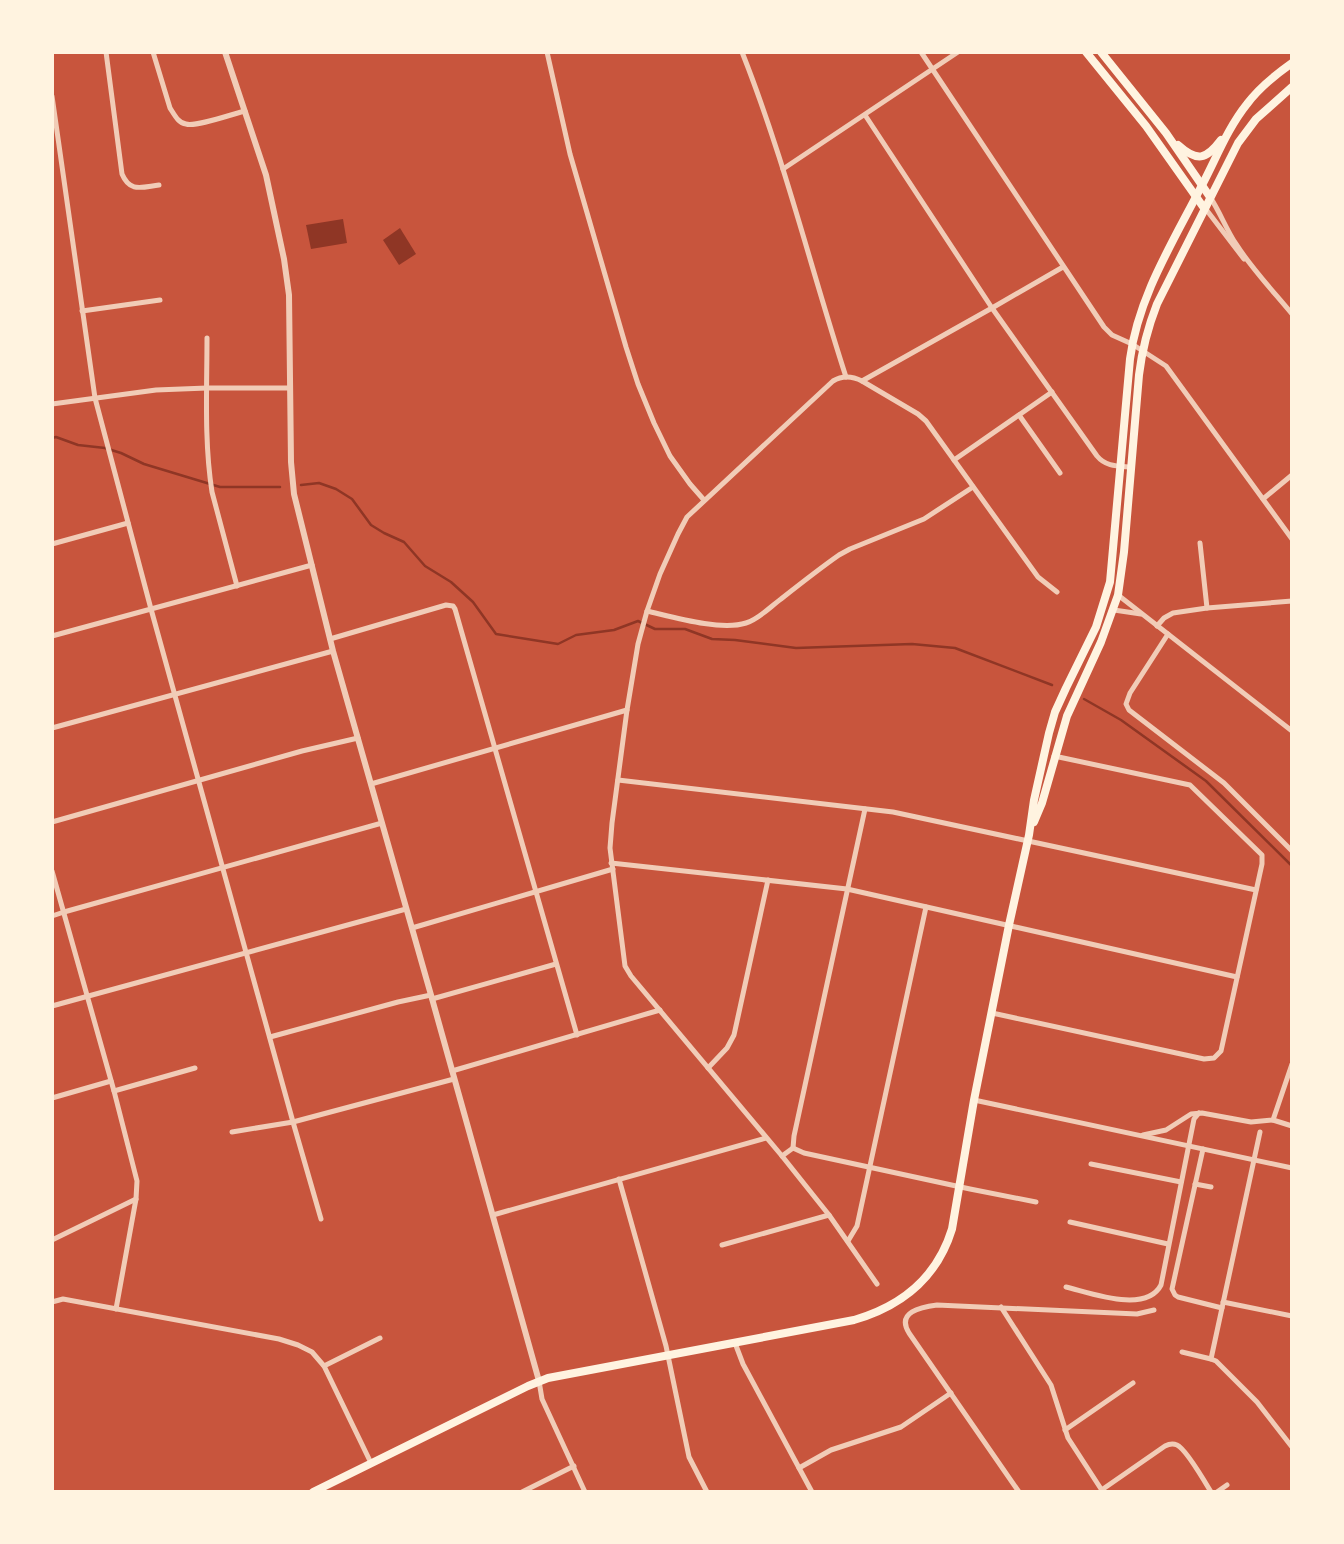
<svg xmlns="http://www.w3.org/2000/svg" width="1344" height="1544" font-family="Signika,sans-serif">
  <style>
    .water { fill: #8f3625 }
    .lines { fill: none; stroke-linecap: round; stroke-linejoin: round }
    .stream { stroke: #8f3625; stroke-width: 2.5 }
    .minor { stroke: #f1ccb7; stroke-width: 5 }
    .tertiary { stroke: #f1ccb7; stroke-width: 6 }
    .secondary { stroke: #fff3e0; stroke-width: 8 }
  </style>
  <rect width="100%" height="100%" fill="#c8553d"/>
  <g class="water">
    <path d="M343,219l4,24 -36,6 -5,-24z"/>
    <path d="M400,228l16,26 -17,11 -16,-25z"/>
  </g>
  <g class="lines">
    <g class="stream">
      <path d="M52,438l4,-1 22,8 27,3 16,5 23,11 76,23h60"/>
      <path d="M301,485l18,-2 17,6 16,10 19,26 13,8 20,9 21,24 26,16 22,20 23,32 62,10 18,-9 38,-5 24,-9 17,8h30l27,10 23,1 61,8 116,-4 43,4 97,37"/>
      <path d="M1084,699l37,21 85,61 86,85"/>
    </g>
    <g class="minor">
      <path d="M106,52l16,122c8,19 20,13 37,11"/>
      <path d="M153,52l17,56c4,6 8,15 16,16 11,3 46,-10 59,-13"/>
      <path d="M547,52l23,102 56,193 12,37 16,39 16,33 20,28 14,16"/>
      <path d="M742,52c42,106 69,217 104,325"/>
      <path d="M921,52l183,275 8,8 20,9 34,22 126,173"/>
      <path d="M52,96l43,302 56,211 142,513 28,97"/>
      <path d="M865,115l127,193 105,148c9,11 21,10 34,11"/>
      <path d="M783,169l175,-117"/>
      <path d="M1210,197c10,15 16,32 26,47 16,25 37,47 56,70"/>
      <path d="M1205,208l39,51"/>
      <path d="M82,311l78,-11"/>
      <path d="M207,338c0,51 -3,103 5,154l25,94"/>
      <path d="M862,381l130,-73 71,-41"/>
      <path d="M52,404l104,-14 51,-2h83"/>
      <path d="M1019,415l41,58"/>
      <path d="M954,460l98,-68"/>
      <path d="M1263,499l29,-24"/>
      <path d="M1200,543l7,65"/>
      <path d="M52,544l76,-21"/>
      <path d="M1118,595l174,136"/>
      <path d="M1114,610l27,4"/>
      <path d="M647,611c26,6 73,20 99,12 13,-4 24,-16 35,-24 19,-15 38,-30 58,-44l11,-6 74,-30 49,-32"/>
      <path d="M1157,626l7,-8 9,-5 34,-5 85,-7"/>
      <path d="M1168,634l-38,59 -4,11 3,6 95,73 68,68"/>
      <path d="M52,636l260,-71"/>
      <path d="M330,639l116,-34 7,1 2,3 122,426"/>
      <path d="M52,728l281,-77"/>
      <path d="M618,780l275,32 363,78"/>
      <path d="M371,784l256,-74"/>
      <path d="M52,822l250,-71 56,-13"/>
      <path d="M611,863l236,26 390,88"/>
      <path d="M52,871l62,220 23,90 -1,18 -20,110"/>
      <path d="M52,916l12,-4 318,-89"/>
      <path d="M412,928l201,-59"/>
      <path d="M432,999l124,-35"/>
      <path d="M52,1006l354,-97"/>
      <path d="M992,1013l212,46 10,-1 7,-7 41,-187v-9l-72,-70 -136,-29"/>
      <path d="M270,1037l128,-35 33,-7"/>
      <path d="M708,1068l19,-20 7,-13 34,-155"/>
      <path d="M452,1071l208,-61"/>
      <path d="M114,1091l81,-23"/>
      <path d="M52,1098l59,-17"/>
      <path d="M974,1100l318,68"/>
      <path d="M1273,1120l19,6"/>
      <path d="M232,1132l61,-10 161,-43"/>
      <path d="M1143,1135l23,-5 25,-16 11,-1 49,9 22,-2 19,-56"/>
      <path d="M793,1148l1,-12 71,-327"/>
      <path d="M793,1148l11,5 166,36 66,13"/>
      <path d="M1203,1149l-31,140 3,6 3,2 44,11"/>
      <path d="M782,1156l11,-8"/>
      <path d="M1091,1164l90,18"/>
      <path d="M619,1179l47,167 23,111 18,35"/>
      <path d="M1195,1184l16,3"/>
      <path d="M493,1215l273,-77"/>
      <path d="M1070,1222l98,22"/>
      <path d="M52,1240l84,-41"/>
      <path d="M848,1241l9,-15 69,-319"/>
      <path d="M722,1245l107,-30"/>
      <path d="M877,1284l-48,-69 -47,-59 -151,-180 -6,-10 -15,-118 2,-25 15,-113 11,-66 9,-33 13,-37 18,-40 9,-17 146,-136c10,-6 19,-5 29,0l56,33 8,7 112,156 19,15"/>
      <path d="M1066,1287c25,6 80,27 95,-2l33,-166 5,-6"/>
      <path d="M52,1302l11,-3 216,40 19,6 14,7 12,14 47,97"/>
      <path d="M1223,1302l69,14"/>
      <path d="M1001,1307l50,78 17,53 35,54"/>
      <path d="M735,1343l8,21 69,128"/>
      <path d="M1182,1352l29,7 49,-227"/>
      <path d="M1211,1359l5,2 41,41 35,45"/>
      <path d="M324,1366l56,-28"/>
      <path d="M539,1381l3,18 43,93"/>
      <path d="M1065,1430l68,-47"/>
      <path d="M799,1468l32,-18 70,-23 50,-34"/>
      <path d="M1103,1489l62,-43c4,-2 7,-3 12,-1 9,4 28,37 34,47"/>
      <path d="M522,1492l52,-26"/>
      <path d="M1019,1492l-110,-159c-13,-21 12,-26 28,-28l200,9 17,-4"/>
      <path d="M1217,1492l10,-7"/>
    </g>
    <path class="tertiary" d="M225,52l41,123 18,84 5,36 2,167 3,32 39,157 98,344 108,386"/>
    <g class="secondary">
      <path d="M1086,52l60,74 58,82"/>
      <path d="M1101,52l65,81 44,64"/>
      <path d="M1178,145c19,17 28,15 43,-5"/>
      <path d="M1034,822l8,-19 25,-87 34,-74 17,-47 6,-43 15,-177c3,-25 9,-48 18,-71l81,-161 18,-24 36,-32"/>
      <path d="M313,1492l215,-106 20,-8 306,-58c48,-14 83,-42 98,-91l22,-129 35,-175 20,-90 5,-35 15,-67 6,-21 11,-24 30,-61 14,-45 20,-223c8,-62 43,-117 71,-172 15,-28 26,-58 46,-83 12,-16 28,-29 45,-41"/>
    </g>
  </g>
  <rect width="1344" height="1544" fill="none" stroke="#fff3e0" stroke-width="108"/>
</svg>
